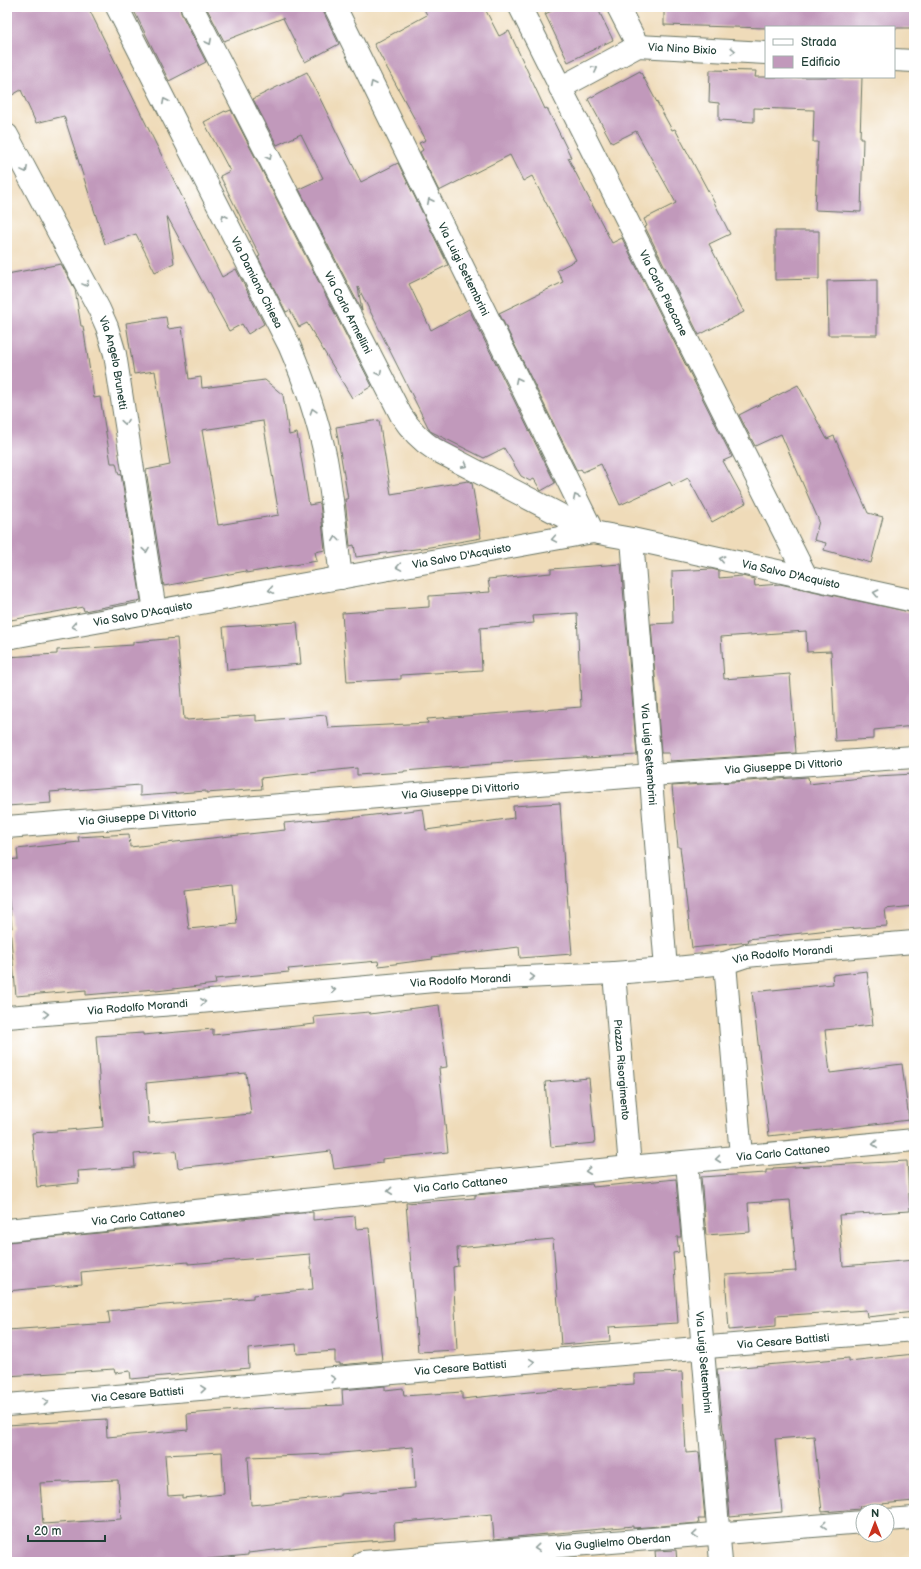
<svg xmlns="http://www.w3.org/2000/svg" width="921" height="1569" font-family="'Balsamiq Sans',sans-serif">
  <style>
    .building { fill: #c199bb; fill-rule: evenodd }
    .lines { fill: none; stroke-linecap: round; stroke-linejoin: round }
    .minor-casing { stroke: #687463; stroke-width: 24 }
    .minor { stroke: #fff; stroke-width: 22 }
    .oneway { stroke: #8f9e9a }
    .labels { text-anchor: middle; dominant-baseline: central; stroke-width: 3; stroke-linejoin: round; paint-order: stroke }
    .street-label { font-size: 11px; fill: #1f3d34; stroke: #fff }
  </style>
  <rect width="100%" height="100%" fill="#fff"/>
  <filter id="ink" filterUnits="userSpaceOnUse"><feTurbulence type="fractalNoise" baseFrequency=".025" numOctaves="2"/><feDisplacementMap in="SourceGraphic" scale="8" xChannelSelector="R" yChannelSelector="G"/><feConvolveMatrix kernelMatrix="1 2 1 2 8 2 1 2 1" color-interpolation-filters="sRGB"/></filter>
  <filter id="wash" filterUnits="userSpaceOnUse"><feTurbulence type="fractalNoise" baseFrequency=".012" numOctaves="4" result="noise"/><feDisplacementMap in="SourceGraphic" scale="16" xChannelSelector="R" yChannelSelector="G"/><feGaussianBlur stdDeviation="0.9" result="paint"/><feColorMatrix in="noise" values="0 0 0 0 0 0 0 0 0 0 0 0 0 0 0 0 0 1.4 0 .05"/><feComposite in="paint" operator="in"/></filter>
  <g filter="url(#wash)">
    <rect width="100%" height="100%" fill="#efdbb9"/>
    <g id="blocks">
      <g class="building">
        <path d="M7,7h81l134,270 14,-8 28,55 -16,10 -6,-10 -13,7 -62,-115 7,47 -19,9 -19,-38 -31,10 -41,-128 -28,7 -15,-33 -14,8z"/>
        <path d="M132,7h48l1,6 25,49 -37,19z"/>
        <path d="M206,7h117l1,6 15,31 -34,18 -22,-44 -59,23z"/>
        <path d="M423,7h61l15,29 10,-5 36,78 2,-1 24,49 -3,1 44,85 10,-5 110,219 -9,4 23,42 -34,19 -24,-44 -16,8 -2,-4 -50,23 -19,-41 -18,8 -2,-3 -4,2 -78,-158 64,-31 -6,-12 19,-10 -44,-84 -9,5 -13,-26 -71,36 -19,-39 3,-2 -4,-7 7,-3 -52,-96 53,-29z"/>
        <path d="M560,7h37l16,33 -45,22 -23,-48z"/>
        <path d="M664,7h250v21h-148l-102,-3z"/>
        <path d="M710,70l46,1 -1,6h107l-2,62h3l-2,73 -46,-2 3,-68h-5l1,-32 -60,-2v14l-35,-2v-17l-10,-1z"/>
        <path d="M640,71l32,59 3,-1 38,71 17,34 -21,10 35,68 -45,23 -54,-108 2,-1 -3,-7 32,-16 -40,-72 -24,12 -24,-44z"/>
        <path d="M307,72l54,110 37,-19 50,102 -39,19 22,46 38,-21 86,174 -14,8 -7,-12 -4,2 -9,-5 -17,-28 -20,10 -54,-27 -72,-144 4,24 -63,-122 24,-11 -22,-44 -24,11 -24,-46z"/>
        <path d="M231,110l141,276 -20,12 -45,-75 -8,4 -9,-17 -4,2 -28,-55 2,-1 -40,-80 10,-5 -26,-49 21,-11 1,1z"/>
        <path d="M775,231h44v48l-44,1z"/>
        <path d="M61,264l14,25 6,37h2l11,72 6,-1 11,66h5l3,12 2,-1 20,126 -57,11 -1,-4 -72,13 -4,-23v-323z"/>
        <path d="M877,280v55h-49l-1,-54z"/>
        <path d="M166,317l2,12 14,-2 7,52 12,-2 1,11 63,-8 18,15 6,40 8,-2 12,72 11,-2 5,47 -10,2 2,9 -71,12v-2l-82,15 -18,-116 24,-5 -15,-94 -21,3 -8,-51zM263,421l16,94 -61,10 -16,-95z"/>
        <path d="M798,385l29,54 7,-3 34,77 15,4 -12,46 -47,-13 2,-7 -12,-3 5,-19 -38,-87 -26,12 -16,-31z"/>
        <path d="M379,420l12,74 77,-13 4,2 9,55 -51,9 -74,10 -2,-12 -4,1 -5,-47h3l-12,-72z"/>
        <path d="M621,564l16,191 -51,3v-1l-95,6 1,1 -88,7v1l-47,3v-7l-96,10 1,11 -56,4v-2l-66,5v-11l-90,7 1,11 -44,3v-149l50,-3v-4l76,-5v-3l44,-4 7,81h3v1l69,-5v6l70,-6 2,13 100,-5 -1,-4 154,-12 -4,-94 -44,3 1,7 -54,5 2,42 -81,5v4l-54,3 -5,-69 87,-6v-11l61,-4 -2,-13 63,-6v-4z"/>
        <path d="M712,569l7,2v7l23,-2 12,3 1,7 25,-2 134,29v113l-40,4v9l-39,2 -4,-90 -24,1 -1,-21 -85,6 3,42 66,-5 6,79 -126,8 -1,-8h-8l-10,-129 22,-1 -1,-52z"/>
        <path d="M297,622l4,42 -74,6 -4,-43z"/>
        <path d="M914,774v132l-29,3 2,17 -58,4 -81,9 1,3 -57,6 -12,-101h-2l-6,-61 136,-9 1,7 67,-8z"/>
        <path d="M560,803l5,79h1l6,72 -52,4 -1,-11 -87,10 1,2 -54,7 -1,-5 -90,8 1,3 -74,7 1,5 -60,7 -1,-2 -69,6v-5l-70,6 -6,-68h2l-5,-44v-24l11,-1 -1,-10 62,-7 -1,-5 51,-3 1,13 155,-17 -1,-7 57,-5v1l82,-10 3,21 88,-12 -1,-12zM233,884l4,40 -48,5 -5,-39z"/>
        <path d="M867,971l6,54 -48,5 5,43 72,-9 7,56 -140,16 -17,-144 81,-8 -1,-9z"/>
        <path d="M439,1005l8,62 -8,1 9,84 -66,7v4l-48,6 -3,-18 -153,17 -2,-17 -42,3 1,13 -57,4 1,12 -42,4 -5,-54 71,-6 -7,-91 47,-3v2l70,-6v6l102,-11 -1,-7 55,-5 1,2zM246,1073l5,41 -102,9 -3,-40z"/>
        <path d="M589,1078l6,65 -44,4 -6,-65z"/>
        <path d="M907,1161l3,50 -71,4 4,51 71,-6v52l-47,5 -1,-7 -90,6v10l-47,4 -4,-55 71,-4 -6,-71 -42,3 2,29 -44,3 -5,-58 65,-4v-3h7v-2z"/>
        <path d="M676,1179l5,58h-4l2,15 -6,1 5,70 -69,4 1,14 -49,4 -8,-106 -96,9 1,18 -5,1 4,83 -39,2 -12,-149 69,-5v-3l47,-4 70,-7 1,3z"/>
        <path d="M313,1212v8l42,-4 1,13 13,-1 13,133 -42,4v-2h-5v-12l-38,3 -1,-10 -48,5 1,19 -118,11 -1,-8 -15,2 -1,-4 -107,7v-46l103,-7 -2,-12 56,-6 89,-7v-3l60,-6 -3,-35 -122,10v-2l-107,10 1,12 -75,7v-49z"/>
        <path d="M914,1354v147l-55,5 1,3 -38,3 -8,-76 -39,3 7,73 -52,5 -6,-67h1l-8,-81 132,-11v3z"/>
        <path d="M682,1372l4,81 13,-1 6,67h-7l1,4 -66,5v-2l-139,13 -2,-25 -98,9 1,16 -77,6 -70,8v2l-61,6v1h-180v-137l99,-6 1,18 81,-7 -1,-16 76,-6 80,-3 -1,-15 43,-4v4l18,-2 1,8 58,-4v7l67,-7 105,-8v-10zM413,1447l2,41 -75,6v2l-89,9 -3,-48 81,-3zM222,1452l2,42 -42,4v-3l-14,1 -3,-41zM118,1480l3,39 -78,5 -3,-41z"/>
        <path d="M676,1550l1,12h-21l-1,-11z"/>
      </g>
    </g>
  </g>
  <g filter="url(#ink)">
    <use href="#blocks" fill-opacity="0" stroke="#687463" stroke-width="1"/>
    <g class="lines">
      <g class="minor-casing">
        <g id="minor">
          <path id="s1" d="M117,7l172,338c16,37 29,75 37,114 7,39 10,79 15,119"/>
          <path id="s2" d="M192,7l209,408c9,14 19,25 33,34l159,83"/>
          <path id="s3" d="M335,7l258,525"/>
          <path id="s4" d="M520,7l287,571"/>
          <path d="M618,7l20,39"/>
          <path d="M894,60l20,1"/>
          <path id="s5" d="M560,88l78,-42 128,7"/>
          <path id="s6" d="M7,135l92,174 8,18 8,27 40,257"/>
          <path id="s7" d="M632,539l34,430"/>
          <path id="s8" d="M7,638l586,-106 39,7 282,62"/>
          <path id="s9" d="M7,827l644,-52 263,-18"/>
          <path d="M725,963l16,193"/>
          <path id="s10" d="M614,973l16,194"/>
          <path id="s11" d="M7,1017l193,-15 234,-21 180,-8 52,-4 59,-6 21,-7 168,-14"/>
          <path id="s12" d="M687,1162l34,400"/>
          <path id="s13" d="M7,1230l623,-63 284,-27"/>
          <path id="s14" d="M7,1405l907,-75"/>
          <path d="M887,1520l27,-2"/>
          <path id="s15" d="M363,1562l500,-40"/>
        </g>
      </g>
      <use href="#minor" class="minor"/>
    </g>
    <defs><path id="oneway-chevron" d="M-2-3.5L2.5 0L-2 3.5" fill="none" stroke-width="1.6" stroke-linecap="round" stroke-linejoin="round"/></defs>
    <g class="oneway">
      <use href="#oneway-chevron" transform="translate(209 42) rotate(63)"/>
      <use href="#oneway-chevron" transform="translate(733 51) rotate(3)"/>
      <use href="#oneway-chevron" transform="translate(595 69) rotate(-28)"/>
      <use href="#oneway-chevron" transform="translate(373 84) rotate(-116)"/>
      <use href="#oneway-chevron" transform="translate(165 101) rotate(-117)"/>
      <use href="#oneway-chevron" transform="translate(269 157) rotate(63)"/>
      <use href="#oneway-chevron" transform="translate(25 170) rotate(62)"/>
      <use href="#oneway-chevron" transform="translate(430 201) rotate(-116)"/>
      <use href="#oneway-chevron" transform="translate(224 217) rotate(-117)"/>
      <use href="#oneway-chevron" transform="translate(86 284) rotate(62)"/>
      <use href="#oneway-chevron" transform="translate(379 373) rotate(63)"/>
      <use href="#oneway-chevron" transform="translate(518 380) rotate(-116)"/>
      <use href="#oneway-chevron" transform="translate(313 411) rotate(-107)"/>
      <use href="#oneway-chevron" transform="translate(125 422) rotate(81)"/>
      <use href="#oneway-chevron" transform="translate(465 465) rotate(28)"/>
      <use href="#oneway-chevron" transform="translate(576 497) rotate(-116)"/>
      <use href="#oneway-chevron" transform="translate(336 539) rotate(-97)"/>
      <use href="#oneway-chevron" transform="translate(554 539) rotate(170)"/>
      <use href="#oneway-chevron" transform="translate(146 550) rotate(81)"/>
      <use href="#oneway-chevron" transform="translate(722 559) rotate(-167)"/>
      <use href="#oneway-chevron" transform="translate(399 567) rotate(170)"/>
      <use href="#oneway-chevron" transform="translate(271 590) rotate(170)"/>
      <use href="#oneway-chevron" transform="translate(876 593) rotate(-168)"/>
      <use href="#oneway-chevron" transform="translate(74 626) rotate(170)"/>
      <use href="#oneway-chevron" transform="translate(532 977) rotate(-2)"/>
      <use href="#oneway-chevron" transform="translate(333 990) rotate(-5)"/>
      <use href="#oneway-chevron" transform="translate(203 1002) rotate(-5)"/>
      <use href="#oneway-chevron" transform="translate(46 1014) rotate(-4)"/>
      <use href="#oneway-chevron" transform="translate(875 1144) rotate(175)"/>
      <use href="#oneway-chevron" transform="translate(718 1159) rotate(174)"/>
      <use href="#oneway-chevron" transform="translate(588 1171) rotate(174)"/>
      <use href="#oneway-chevron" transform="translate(390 1191) rotate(174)"/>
      <use href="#oneway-chevron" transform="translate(532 1362) rotate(-5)"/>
      <use href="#oneway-chevron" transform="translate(333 1379) rotate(-5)"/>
      <use href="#oneway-chevron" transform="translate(203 1389) rotate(-5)"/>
      <use href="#oneway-chevron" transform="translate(46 1402) rotate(-5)"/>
      <use href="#oneway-chevron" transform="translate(824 1525) rotate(175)"/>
      <use href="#oneway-chevron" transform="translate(695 1535) rotate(175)"/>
      <use href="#oneway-chevron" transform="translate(537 1548) rotate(175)"/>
    </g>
  </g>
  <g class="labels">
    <g class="street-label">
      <text stroke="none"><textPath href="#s5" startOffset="133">Via Nino Bixio</textPath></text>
      <text stroke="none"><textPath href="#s3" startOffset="292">Via Luigi Settembrini</textPath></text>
      <text stroke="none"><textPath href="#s1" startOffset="309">Via Damiano Chiesa</textPath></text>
      <text stroke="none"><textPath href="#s4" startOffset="320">Via Carlo Pisacane</textPath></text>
      <text stroke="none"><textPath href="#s2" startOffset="343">Via Carlo Armellini</textPath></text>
      <text stroke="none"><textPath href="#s6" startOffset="253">Via Angelo Brunetti</textPath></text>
      <text stroke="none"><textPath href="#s8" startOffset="462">Via Salvo D'Acquisto</textPath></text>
      <text stroke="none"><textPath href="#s8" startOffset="798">Via Salvo D'Acquisto</textPath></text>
      <text stroke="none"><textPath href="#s8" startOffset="138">Via Salvo D'Acquisto</textPath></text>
      <text stroke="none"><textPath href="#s7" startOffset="216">Via Luigi Settembrini</textPath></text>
      <text stroke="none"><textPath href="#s9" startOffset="779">Via Giuseppe Di Vittorio</textPath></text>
      <text stroke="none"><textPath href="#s9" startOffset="455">Via Giuseppe Di Vittorio</textPath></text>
      <text stroke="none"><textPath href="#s9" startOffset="131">Via Giuseppe Di Vittorio</textPath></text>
      <text stroke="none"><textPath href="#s11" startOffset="779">Via Rodolfo Morandi</textPath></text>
      <text stroke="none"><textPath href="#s11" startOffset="455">Via Rodolfo Morandi</textPath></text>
      <text stroke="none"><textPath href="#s11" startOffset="131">Via Rodolfo Morandi</textPath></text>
      <text stroke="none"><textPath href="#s10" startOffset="97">Piazza Risorgimento</textPath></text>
      <text stroke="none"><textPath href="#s13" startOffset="780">Via Carlo Cattaneo</textPath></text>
      <text stroke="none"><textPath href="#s13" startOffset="456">Via Carlo Cattaneo</textPath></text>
      <text stroke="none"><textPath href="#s13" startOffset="132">Via Carlo Cattaneo</textPath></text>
      <text stroke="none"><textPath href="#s14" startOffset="779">Via Cesare Battisti</textPath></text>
      <text stroke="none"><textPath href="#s12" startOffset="201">Via Luigi Settembrini</textPath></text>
      <text stroke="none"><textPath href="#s14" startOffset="455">Via Cesare Battisti</textPath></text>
      <text stroke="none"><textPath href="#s14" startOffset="131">Via Cesare Battisti</textPath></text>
      <text stroke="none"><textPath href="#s15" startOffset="251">Via Guglielmo Oberdan</textPath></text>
    </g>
  </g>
  <rect width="921" height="1569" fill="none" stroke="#fff" stroke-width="24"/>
  <rect x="765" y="26" width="130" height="52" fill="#ffffff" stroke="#a5b1ae"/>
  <rect x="773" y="39" width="20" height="6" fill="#ffffff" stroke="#a5b1ae"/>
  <text x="801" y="46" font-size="12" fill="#1f3d34">Strada</text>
  <rect x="773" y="56" width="20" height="12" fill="#c199bb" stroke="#a5b1ae"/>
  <text x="801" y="66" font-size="12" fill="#1f3d34">Edificio</text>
  <g transform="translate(875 1523)"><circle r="19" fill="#ffffff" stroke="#a5b1ae"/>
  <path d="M0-3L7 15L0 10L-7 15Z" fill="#c8321e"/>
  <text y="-6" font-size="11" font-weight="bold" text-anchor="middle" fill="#1f3d34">N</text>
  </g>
  <path d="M28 1535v6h77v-6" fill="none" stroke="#1f3d34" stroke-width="2"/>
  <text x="34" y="1535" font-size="12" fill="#1f3d34" stroke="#ffffff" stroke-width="3" paint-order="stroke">20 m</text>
</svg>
